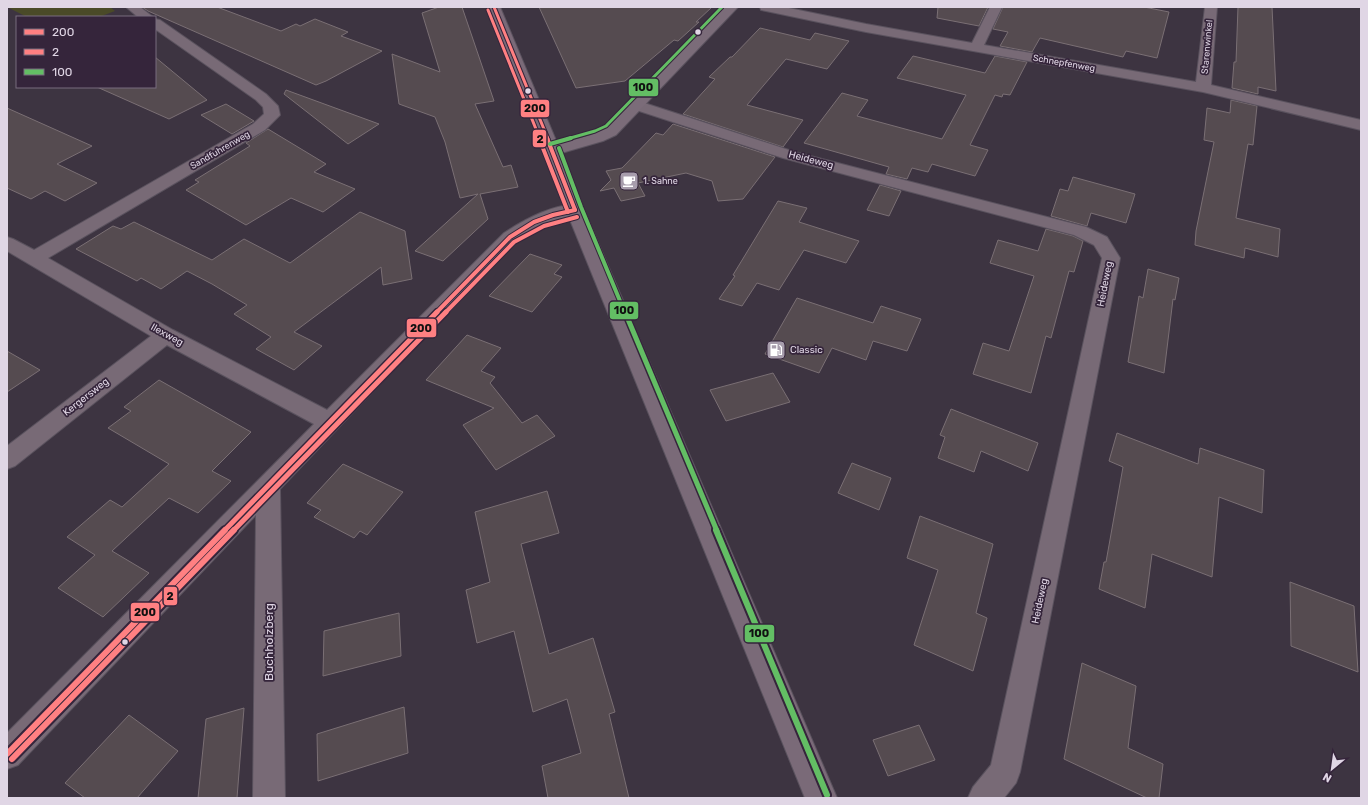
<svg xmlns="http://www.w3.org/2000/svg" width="1368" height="805" font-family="Rubik,sans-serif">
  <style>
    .green { fill: #4a4a28 }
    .building { fill: #554b50; stroke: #7a6f74 }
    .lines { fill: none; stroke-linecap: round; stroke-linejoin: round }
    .street-casing { stroke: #5a525e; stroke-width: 2 }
    .secondary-casing { stroke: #5a525e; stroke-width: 2 }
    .primary-casing { stroke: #5a525e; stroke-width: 2 }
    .street { fill: #786a76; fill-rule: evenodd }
    .secondary { fill: #7b6c79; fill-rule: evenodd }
    .primary { fill: #7a6a78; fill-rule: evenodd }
    .bus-1-far3-casing { stroke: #35253b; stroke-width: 5 }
    .bus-1-far2-casing { stroke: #35253b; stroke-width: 6 }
    .bus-1-far1-casing { stroke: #35253b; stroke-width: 8 }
    .bus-1-casing { stroke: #35253b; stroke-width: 10 }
    .bus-2-far3-casing { stroke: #35253b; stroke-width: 5 }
    .bus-2-far2-casing { stroke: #35253b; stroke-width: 6 }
    .bus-2-far1-casing { stroke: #35253b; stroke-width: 8 }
    .bus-2-casing { stroke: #35253b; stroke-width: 10 }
    .bus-3-far3-casing { stroke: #35253b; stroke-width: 5 }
    .bus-3-far2-casing { stroke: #35253b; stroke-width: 6 }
    .bus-3-far1-casing { stroke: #35253b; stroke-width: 8 }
    .bus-3-casing { stroke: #35253b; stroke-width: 10 }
    .bus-1-far3 { stroke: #ff8082; stroke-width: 3 }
    .bus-1-far2 { stroke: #ff8082; stroke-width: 4 }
    .bus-1-far1 { stroke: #ff8082; stroke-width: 5 }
    .bus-1 { stroke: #ff8082; stroke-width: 6 }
    .bus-2-far3 { stroke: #ff8082; stroke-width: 3 }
    .bus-2-far2 { stroke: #ff8082; stroke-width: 4 }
    .bus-2-far1 { stroke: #ff8082; stroke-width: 5 }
    .bus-2 { stroke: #ff8082; stroke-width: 6 }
    .bus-3-far3 { stroke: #63be64; stroke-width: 3 }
    .bus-3-far2 { stroke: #63be64; stroke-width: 4 }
    .bus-3-far1 { stroke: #63be64; stroke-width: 5 }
    .bus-3 { stroke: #63be64; stroke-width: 6 }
    .bus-dot { fill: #e0d6e5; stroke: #35253b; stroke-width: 1.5 }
    .labels { text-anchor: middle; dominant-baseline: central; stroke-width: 3.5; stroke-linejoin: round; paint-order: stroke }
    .far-street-label { font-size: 9px; fill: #e0d6e5; stroke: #35253b }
    .far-poi-label { font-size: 9px; fill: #e0d6e5; stroke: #35253b; text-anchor: start }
    .street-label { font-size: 10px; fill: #e0d6e5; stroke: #35253b }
    .poi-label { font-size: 10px; fill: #e0d6e5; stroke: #35253b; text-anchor: start }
    .near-street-label { font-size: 12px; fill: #e0d6e5; stroke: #35253b }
    .line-badge { stroke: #35253b; stroke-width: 1.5 }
    .pale-badge-label { font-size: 11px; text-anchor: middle; font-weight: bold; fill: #111 }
  </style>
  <rect width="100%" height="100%" fill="#3d3441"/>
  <path class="green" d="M7,7h103l5,4 -16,6h-72z"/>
  <g class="building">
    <path d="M142,7h75l64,24 15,-7 4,2 15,-7 33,13 -7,4 41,15 -56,30 -10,4 -168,-74z"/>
    <path d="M439,7h23l32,94 -19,3 28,63 8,-2 7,22 -38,7 8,25 -45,42 -28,-10 63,-57 -18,4 -15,-56 -10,-25 -36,-13 -7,-50 48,18 -18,-59z"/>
    <path d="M539,7h173l-16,15h3l-21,19 -4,-1 -49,41 -49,7z"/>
    <path d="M938,7h50l-9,19 -42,-8z"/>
    <path d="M1003,7h141l25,5 -12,46 -31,-7 -3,6 -83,-19 -8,14 -32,-6 8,-14 -15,-3z"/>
    <path d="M1238,7h34l4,84 -18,-4v7l-26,-6 2,-26h2z"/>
    <path d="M760,28l50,12 5,-7 34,8 -22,28 -41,-10 -39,46 56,15 -20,27 -100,-33 32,-35 -6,-2 21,-20h2z"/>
    <path d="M913,56l72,17 10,-17 32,6 -17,33 -7,-1 -1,3 -7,-2 -25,50 18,5 -13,26 -43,-12 -4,8 -16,-4 -5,11 -21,-5 3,-7 -85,-24 38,-50 26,7 -11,16 85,23 24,-44 -69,-17z"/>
    <path d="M155,57l52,43 -38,19 -72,-32h58z"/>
    <path d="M286,90l93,34 -31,20 -64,-50z"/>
    <path d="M1231,100l26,6 -4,39 -5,-1 -12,74 44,11 -2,28 -33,-9 -1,10 -49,-13 1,-14 18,-89 -10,-2 3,-32 23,5z"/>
    <path d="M226,104l28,17 -22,13 -31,-19z"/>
    <path d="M7,108l85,38 -35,18 40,19 -32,18 -20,-10 -14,8 -24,-11z"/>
    <path d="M673,124l102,33 -32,42 -25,2 -6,-20 -26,-8 -48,10 7,13 -24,5 -7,-13 -14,3 11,-11 -5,-9 16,-3 34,-35 7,2z"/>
    <path d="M268,129l58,35 -12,8 41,17 -32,23 -32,-14 -45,27 -60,-35 13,-8 -4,-2 55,-34 -4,-3z"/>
    <path d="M1073,177l62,17 -9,29 -35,-10 -4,13 -36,-10 9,-27 8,2z"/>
    <path d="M880,185l21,6 -12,25 -22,-6z"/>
    <path d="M778,201l29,7 -8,14 60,19 -13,22 -42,-13 -25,40 -22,-7 -15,23 -23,-7 16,-23 -2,-1z"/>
    <path d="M360,212l45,19 7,48 -29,6 -2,-18 -87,65 28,14 -28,24 -38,-21 15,-12 -37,-23 13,-9 -35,-21 -25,-13 -26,18 -20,-11 -4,3 -61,-32 37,-23 8,3 13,-7 78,38 32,-21 46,24z"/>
    <path d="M1046,229l27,7 10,5 -9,31 -5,-1 -18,67 -5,-2 -15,57 -58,-19 10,-31 26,8 25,-75 -44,-13 8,-23 40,11z"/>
    <path d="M530,254l32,11 -8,9 8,3 -30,35 -43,-16z"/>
    <path d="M1148,269l31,9 -4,22 -2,-1 -9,74 -36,-11 11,-66 4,2z"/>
    <path d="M797,298l76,25 8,-17 40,13 -14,32 -34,-10 -7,19 -34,-12 -13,25 -54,-19z"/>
    <path d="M467,335l34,13 -20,23 14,6 -5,6 32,40 15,-8 18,21 -59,34 -33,-45 31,-17 -68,-28z"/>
    <path d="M7,351l33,19 -33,22z"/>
    <path d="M773,373l17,29 -64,19 -16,-31z"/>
    <path d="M159,380l92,52 -39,39 19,10 -33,32 -29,-15 -57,53 37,22 -46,44 -45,-29 37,-33 -28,-18 43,-37 12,7 47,-43 -61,-36 23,-17 -7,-4z"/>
    <path d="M951,409l87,34 -10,28 -47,-20 -7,21 -36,-14 7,-21 -5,-2z"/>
    <path d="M1117,433l81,31 2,-16 64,22 -2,43 -43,-16 -7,80 -60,-23 -7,54 -46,-19 5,-27h2l17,-95 -14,-6z"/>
    <path d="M852,463l39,15 -12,32 -41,-17z"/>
    <path d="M343,464l60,28 -36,43 -7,-4 -6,7 -40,-21 7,-7 -14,-7z"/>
    <path d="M547,491l12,42 -38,11 28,110 44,-16 22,74 -6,2 20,84h-81l-6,-32 39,-13 -14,-54 -34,13 -19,-81 -37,12 -11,-53 24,-8 -15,-70z"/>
    <path d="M920,516l73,28 -17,69 11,5 -14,53 -59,-26 24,-75 -31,-12z"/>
    <path d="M1290,582l64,24 4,66 -67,-26z"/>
    <path d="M399,613l2,43 -78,20 1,-45z"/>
    <path d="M1082,663l54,23 -8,62 35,16 -4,34h-12l-83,-39z"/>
    <path d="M404,707l4,46 -90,28 -1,-47z"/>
    <path d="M244,708l-7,90h-39l8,-79z"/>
    <path d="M129,715l49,36 -41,47h-52l-20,-15z"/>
    <path d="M919,725l16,35 -47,16 -15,-36z"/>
  </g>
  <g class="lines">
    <g class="street-casing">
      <g id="street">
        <path d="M126,7h14l13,10h-15z"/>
        <path d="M760,7h24l82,17 106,19 18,-36h12l-18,38 212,37 9,-75h12l-6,78 150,35v10l-158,-38 -337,-60 -100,-21 -5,-1z"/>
        <path d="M155,19l5,1 106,74 12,12 2,9 -15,15 -217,128 125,72 154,80 177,-177c18,-12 55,-33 77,-27l3,4 -3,4 -23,5 -18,7 -24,15 -236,248 5,309h-32l3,-283 -238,250 -11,4v-36l307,-309 -147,-79 -152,121 -8,3v-23l144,-110 -144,-85v-14l6,2 21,11 219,-126 11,-10 -1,-7 -7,-7 -101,-71z"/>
        <path d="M635,100l160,52 291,75 21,10 13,21 -100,514 -4,11 -12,15h-36l5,-11 18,-22 111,-507 -8,-13 -20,-10 -291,-77 -153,-50 -3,-3 3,-3z"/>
      </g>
    </g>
    <g class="secondary-casing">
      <path id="secondary" d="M725,7h13l-122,128 -13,6 -45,13 -6,2 -6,-2 -2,-3 2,-3 45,-13 13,-6z"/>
    </g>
    <g class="primary-casing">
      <path id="primary" d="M488,7h12l70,167 14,36 253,588h-32l-239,-588 -12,-36z"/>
    </g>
    <use href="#street" class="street"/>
    <use href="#secondary" class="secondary"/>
    <use href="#primary" class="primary"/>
    <g class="bus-1-far3-casing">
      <path id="bus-1-far3" d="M494,7l54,132"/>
    </g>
    <g class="bus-1-far2-casing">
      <g id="bus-1-far2">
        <path d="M547,138l28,72"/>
        <path d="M436,313l74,-76 24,-15 19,-7 22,-5"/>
      </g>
    </g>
    <g class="bus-1-far1-casing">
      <path id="bus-1-far1" d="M224,531l213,-219"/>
    </g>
    <g class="bus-1-casing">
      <path id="bus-1" d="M7,754l218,-224"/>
    </g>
    <g class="bus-2-far3-casing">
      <path id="bus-2-far3" d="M488,10l52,129"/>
    </g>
    <g class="bus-2-far2-casing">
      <g id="bus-2-far2">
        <path d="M539,138l29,74"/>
        <path d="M445,313l69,-71 30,-16 33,-9"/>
      </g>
    </g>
    <g class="bus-2-far1-casing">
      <path id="bus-2-far1" d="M233,531l213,-219"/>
    </g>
    <g class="bus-2-casing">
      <path id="bus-2" d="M12,759l222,-229"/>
    </g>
    <g class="bus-3-far3-casing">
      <path id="bus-3-far3" d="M567,139l28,-8 11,-5 116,-119"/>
    </g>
    <g class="bus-3-far2-casing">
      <g id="bus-3-far2">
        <path d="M550,144l21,-6"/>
        <path d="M559,148l22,59 44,106"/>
      </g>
    </g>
    <g class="bus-3-far1-casing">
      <path id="bus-3-far1" d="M625,312l92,219"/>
    </g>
    <g class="bus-3-casing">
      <path id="bus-3" d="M716,530l111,265"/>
    </g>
    <use href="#bus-1-far3" class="bus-1-far3"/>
    <use href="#bus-1-far2" class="bus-1-far2"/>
    <use href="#bus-1-far1" class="bus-1-far1"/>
    <use href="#bus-1" class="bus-1"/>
    <use href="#bus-2-far3" class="bus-2-far3"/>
    <use href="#bus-2-far2" class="bus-2-far2"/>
    <use href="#bus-2-far1" class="bus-2-far1"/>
    <use href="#bus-2" class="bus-2"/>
    <use href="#bus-3-far3" class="bus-3-far3"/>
    <use href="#bus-3-far2" class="bus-3-far2"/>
    <use href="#bus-3-far1" class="bus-3-far1"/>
    <use href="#bus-3" class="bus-3"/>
  </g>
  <defs>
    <g id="cafe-square" transform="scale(1)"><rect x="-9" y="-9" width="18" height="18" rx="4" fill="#a79dac" stroke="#35253b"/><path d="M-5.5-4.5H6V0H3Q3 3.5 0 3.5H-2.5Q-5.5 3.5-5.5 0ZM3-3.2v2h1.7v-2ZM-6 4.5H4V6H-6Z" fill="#fff"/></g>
    <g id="fuel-square" transform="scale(1)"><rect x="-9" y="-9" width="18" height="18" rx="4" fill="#a79dac" stroke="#35253b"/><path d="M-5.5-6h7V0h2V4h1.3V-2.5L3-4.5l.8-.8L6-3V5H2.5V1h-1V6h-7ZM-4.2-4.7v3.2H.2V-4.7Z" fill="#fff"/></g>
  </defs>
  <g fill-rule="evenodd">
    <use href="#cafe-square" x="629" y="181"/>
    <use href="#fuel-square" x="776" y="350"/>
  </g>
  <g class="bus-dot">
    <circle cx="698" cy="32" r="3.5"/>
    <circle cx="528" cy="91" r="3.5"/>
    <circle cx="125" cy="642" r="3.5"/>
  </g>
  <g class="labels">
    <g class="far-street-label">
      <text transform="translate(1207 47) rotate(-85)">Starenwinkel</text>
      <text transform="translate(1064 63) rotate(10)">Schnepfenweg</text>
      <text transform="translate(220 150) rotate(-30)">Sandfuhrenweg</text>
    </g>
    <g class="far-poi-label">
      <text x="643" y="181">1. Sahne</text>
    </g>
    <g class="street-label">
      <text transform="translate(811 160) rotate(15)">Heideweg</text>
      <text transform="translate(1105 284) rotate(-79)">Heideweg</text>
      <text transform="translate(167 335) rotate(29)">Ilexweg</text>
      <text transform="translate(86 397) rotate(-38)">Kergersweg</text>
      <text transform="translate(1040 601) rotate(-78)">Heideweg</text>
    </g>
    <g class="poi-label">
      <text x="790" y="350">Classic</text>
    </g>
    <g class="near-street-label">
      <text transform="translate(269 642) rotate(-90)">Buchholzberg</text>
    </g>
  </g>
  <g class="line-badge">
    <rect x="628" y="78" width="31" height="19" rx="4" fill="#63be64"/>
    <rect x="520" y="99" width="30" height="19" rx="4" fill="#ff8082"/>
    <rect x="532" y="129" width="15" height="19" rx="4" fill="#ff8082"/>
    <rect x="609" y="301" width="30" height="19" rx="4" fill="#63be64"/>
    <rect x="406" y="318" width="31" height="20" rx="4" fill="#ff8082"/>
    <rect x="163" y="586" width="15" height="20" rx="4" fill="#ff8082"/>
    <rect x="130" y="602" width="30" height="20" rx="4" fill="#ff8082"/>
    <rect x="744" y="624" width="31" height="19" rx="4" fill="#63be64"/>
  </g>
  <g class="pale-badge-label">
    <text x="643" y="91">100</text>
    <text x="535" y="112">200</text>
    <text x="540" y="143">2</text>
    <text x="624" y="314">100</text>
    <text x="421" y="332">200</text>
    <text x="170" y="600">2</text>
    <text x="145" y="616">200</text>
    <text x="759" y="637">100</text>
  </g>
  <rect width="1368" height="805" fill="none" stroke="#e0d6e5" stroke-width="16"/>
  <rect x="16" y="16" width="140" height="72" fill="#35253b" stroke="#796c7f"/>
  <rect x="24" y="29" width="20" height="6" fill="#ff8082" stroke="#796c7f"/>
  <text x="52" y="36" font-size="12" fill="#e0d6e5">200</text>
  <rect x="24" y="49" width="20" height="6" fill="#ff8082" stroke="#796c7f"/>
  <text x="52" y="56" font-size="12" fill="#e0d6e5">2</text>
  <rect x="24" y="69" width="20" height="6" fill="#63be64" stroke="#796c7f"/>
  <text x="52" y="76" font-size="12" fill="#e0d6e5">100</text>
  <g transform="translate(1332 769) rotate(209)" stroke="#35253b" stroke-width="3" paint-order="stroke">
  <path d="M0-3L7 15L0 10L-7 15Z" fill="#e0d6e5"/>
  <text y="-6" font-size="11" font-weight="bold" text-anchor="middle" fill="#e0d6e5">N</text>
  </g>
</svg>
